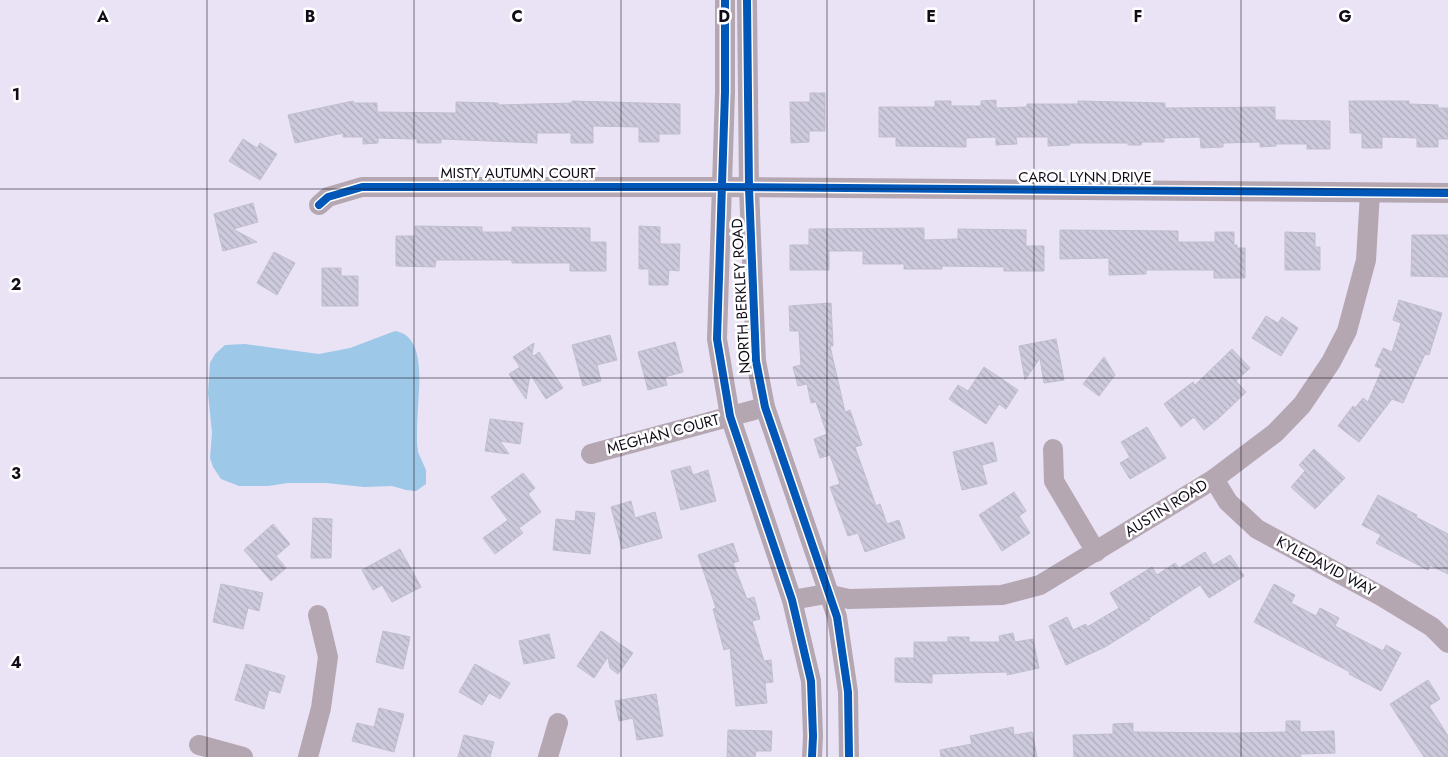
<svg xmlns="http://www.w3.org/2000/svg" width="1448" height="757" font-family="Jost,sans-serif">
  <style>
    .water { fill: #9ec8e8 }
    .building { fill: url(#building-back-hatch); stroke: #c0bfcd }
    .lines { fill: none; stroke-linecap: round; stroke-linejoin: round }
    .minor { stroke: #b4a7b2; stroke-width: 20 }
    .cycleway-casing { stroke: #fff; stroke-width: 11 }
    .cycleway { stroke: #0057b8; stroke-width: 8 }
    .grid { fill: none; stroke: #110c18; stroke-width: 1; stroke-opacity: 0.55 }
    .labels { text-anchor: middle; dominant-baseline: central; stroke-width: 5; stroke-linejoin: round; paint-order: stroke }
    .street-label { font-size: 15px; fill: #110c18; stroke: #fff }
    .grid-label { font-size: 16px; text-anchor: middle; font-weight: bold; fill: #110c18; stroke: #fff; stroke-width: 5; stroke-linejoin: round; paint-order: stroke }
  </style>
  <defs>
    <pattern id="building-back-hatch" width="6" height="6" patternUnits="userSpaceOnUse" patternTransform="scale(1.25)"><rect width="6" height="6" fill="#cccadc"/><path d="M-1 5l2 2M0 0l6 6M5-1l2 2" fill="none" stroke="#aeacbc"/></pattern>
  </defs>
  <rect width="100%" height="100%" fill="#eae3f5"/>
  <path class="water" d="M395,331c31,4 24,55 23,77 -1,12 -1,23 -1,35l1,9 8,18v14l-10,7 -10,-1 -14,-4 -28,1 -38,-4h-38l-20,3h-29l-18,-7 -8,-12 -3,-9 2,-25 -4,-40 2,-30 5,-9 10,-9 20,-1 74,10 31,-6z"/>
  <g class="building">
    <path d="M810,93h15v38h-16v11l-18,1 -1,-41h20z"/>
    <path d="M996,100v8l31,-1v-3h51v-3l87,2v5l110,-1v13l55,1v28h-23v-5h-31v2l-16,1v-5l-37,1v4l-22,1 -1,-11 -36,1v4h-22l-1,3h-13v-2h-58v2l-22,1v-9h-32l1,7 -21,1v-8l-30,1v9l-70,-1v-9h-17v-30h56v-6h16v5h30v-5z"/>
    <path d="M353,101l1,2h23v9l79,1v-11l42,1v2l74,-2v-2l108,3v30h-21v8h-20v-15l-46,-1v17h-22v-10h-34v10l-96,-4v4h-24v-4l-39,-1v5l-15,1v-7h-20v-4l-48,10 -7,-28z"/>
    <path d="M1349,101h60v3l29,1v3h10v31h-10v8h-21v-9l-35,-1v11h-20v-15h-12z"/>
    <path d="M243,139l14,9 3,-5 17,11 -17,26 -31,-19z"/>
    <path d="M253,203l5,19 -25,7 24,13 -34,9 -9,-37z"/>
    <path d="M415,226l67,1v5h30v-5l78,1v14h16v29h-36v-8h-58v-3h-76l-1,7 -39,-1v-30h19z"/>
    <path d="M639,226l21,1v17h20l-1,27 -10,-1 -1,15h-19v-16h-10z"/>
    <path d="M924,228v12l34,-1v-10l68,1v16h18v25h-40v-4l-62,-1v3h-38v-5h-41v-13h-34v19h-39v-25h19v-16z"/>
    <path d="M1060,230l118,1v11h37v-10h19v13h3v3h8v30h-31v-8h-68v4l-37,1v-17l-49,1z"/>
    <path d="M1285,232l30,1v14h5v23h-35z"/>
    <path d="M1412,235h36v42l-37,-1z"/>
    <path d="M274,252l21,11 -18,32 -20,-12z"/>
    <path d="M322,268h19v8h17v30h-36z"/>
    <path d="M1399,300l43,13 -13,42 -4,-1 -22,49 -11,-4 -33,43 -21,-16 15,-20 2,2 8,-10 5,4 14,-33 -7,-3 8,-18 9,4 9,-29 -8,-3z"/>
    <path d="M831,303l2,43h-3l15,66 5,-2 12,35 -7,2 21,59 4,-2 7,20 12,-4 6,18 -40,14 -7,-19 -10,3 -18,-49 10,-3 -10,-29 -10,3 -6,-19 13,-5 -11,-32 -5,1 -4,-19 -9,2 -5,-19 8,-2 -2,-34h-9l-1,-25z"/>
    <path d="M1266,316l12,7 4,-6 16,11 -17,28 -29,-18z"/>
    <path d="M610,335l7,25 -20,5 4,16 -18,5 -11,-41z"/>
    <path d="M1056,339l8,41 -20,3 -4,-25 -15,22 -6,-34z"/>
    <path d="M675,342l8,30 -18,5 2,8 -19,5 -10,-38z"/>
    <path d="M534,343l-2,11 2,2 5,-4 24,36 -17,11 -16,-25 -4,25 -17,-25 11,-7 -7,-10z"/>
    <path d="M1232,349l18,19 -14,13 10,11 -27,26 -15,12 -10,-13 -13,10 -17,-23 29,-22 2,3z"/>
    <path d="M1104,357l11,18 -16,21 -16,-12z"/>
    <path d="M984,367l34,23 -12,19 -7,-5 -13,20 -37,-25 9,-14 10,6z"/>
    <path d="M490,419l33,4 -3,21 -20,-3 9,13 -24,-3z"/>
    <path d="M1147,427l19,31 -36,21 -10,-16 10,-6 -9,-15z"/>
    <path d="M993,442l4,19 -15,4 5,19 -25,6 -9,-38z"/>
    <path d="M1314,449l31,29 -30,31 -24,-22 14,-16 -6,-6z"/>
    <path d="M690,466l3,9 15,-5 8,31 -35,9 -10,-39z"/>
    <path d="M523,473l12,15 -7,6 13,18 -22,16 4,5 -28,21 -12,-16 25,-18 -17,-23z"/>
    <path d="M1014,492l12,19 -7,5 11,17 -28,18 -23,-36z"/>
    <path d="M1378,495l39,20 -1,2 32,17v40l-18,-9 -2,5 -52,-27 5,-8 -19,-10z"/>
    <path d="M631,501l4,17 20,-6 7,26 -40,11 -11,-42z"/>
    <path d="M576,511l19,2 -5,41 -37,-4 3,-31 19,2z"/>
    <path d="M313,518l19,1 -1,39h-20z"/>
    <path d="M273,524l17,20 -14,12 10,12 -15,13 -27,-31z"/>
    <path d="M733,543l6,18 -6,2 14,36 7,-2 6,22 -8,2 12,40 7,-1 2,22 -8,1 2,20 -31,3 -6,-58 -6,2 -11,-41 3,-1 -18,-53z"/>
    <path d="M400,549l21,38 -29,15 -10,-17 -9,5 -11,-20z"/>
    <path d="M1205,552l8,13 17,-10 14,21 -35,22 -9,-13 -51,33 1,1 -45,28 -39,18 -17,-39 18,-9 6,13 13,-6 1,3 32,-19 -9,-15 42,-26 5,8 18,-12 4,5z"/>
    <path d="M221,584l42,9 -4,18 -11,-3 -5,21 -30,-7z"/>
    <path d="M1274,584l21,11 -4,8 25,13 4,-8 19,10 -4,8 48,25 3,-6 15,8 -20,38 -32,-17 1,-2 -96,-50z"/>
    <path d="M383,631l27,6 -7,32 -27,-7z"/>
    <path d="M601,631l32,22 -15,21 -8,-6 -2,-11 -14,21 -17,-12z"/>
    <path d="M1013,633l2,9 18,-3 6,29 -32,7v-3l-75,2v9l-37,-1v-24h19v-16h34v-5h21v5h31l-1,-6z"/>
    <path d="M549,634l6,24 -31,6 -5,-23z"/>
    <path d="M246,664l39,12 -5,17 -11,-3 -5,19 -29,-9z"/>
    <path d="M475,664l35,19 -10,16 -11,-6 -7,12 -23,-13z"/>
    <path d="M1428,680l12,19 -11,7 19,30v21h-24l-34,-53z"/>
    <path d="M656,694l7,42 -26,4 -4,-22 -14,3 -4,-20z"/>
    <path d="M379,708l25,6 -10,38 -42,-11 5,-18 17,4z"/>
    <path d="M1286,721h14v11l34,-1 1,22 -35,1 1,3h-227l-1,-22 40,-1v-10l20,-1v9l101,1 52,-1z"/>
    <path d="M1013,727l1,8 18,-3 5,25h-96l-1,-7 32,-6 -2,-8z"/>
    <path d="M728,730l44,1 -1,20h-15l-1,6h-28z"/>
    <path d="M464,735l30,7 -4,15h-32z"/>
  </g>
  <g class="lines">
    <g class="minor">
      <path d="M725,0v92l-8,247 13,77 62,184 19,81 2,55 -1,21"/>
      <path d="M747,0l2,188 7,173 9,46 72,210 11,75 1,65"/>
      <path d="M319,205l9,-8 34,-10h360l726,6"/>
      <path d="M1053,449l1,32 42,71"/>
      <path d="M591,454l174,-47"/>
      <path d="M1214,479l14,23 29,27 124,67 51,31 16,16"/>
      <path d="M792,600l34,-6 23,5 153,-4 38,-10 174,-106 61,-46 27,-28 29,-43 16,-31 19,-71 4,-67"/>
      <path d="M199,745l44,12"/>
      <path d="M308,757l13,-49 7,-51 -10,-42"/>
      <path d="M548,757l10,-34"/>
    </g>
    <g class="cycleway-casing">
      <g id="cycleway">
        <path d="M725,0v92l-8,247 13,77 62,184 19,81 2,55 -1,21"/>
        <path d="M747,0l2,188 7,173 9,46 72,210 11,75 1,65"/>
        <path d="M319,205l9,-8 34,-10h360l726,6"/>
      </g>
    </g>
    <use href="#cycleway" class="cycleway"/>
  </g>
  <path class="grid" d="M207,0v757M414,0v757M621,0v757M827,0v757M1034,0v757M1241,0v757M0,189h1448M0,378h1448M0,568h1448"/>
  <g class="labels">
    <g class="street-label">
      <text x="518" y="173">MISTY AUTUMN COURT</text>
      <text x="1085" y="177">CAROL LYNN DRIVE</text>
      <text transform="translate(741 296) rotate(-93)">NORTH BERKLEY ROAD</text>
      <text transform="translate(663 434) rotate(-15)">MEGHAN COURT</text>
      <text transform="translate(1166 508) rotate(-32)">AUSTIN ROAD</text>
      <text transform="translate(1326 566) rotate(28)">KYLEDAVID WAY</text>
    </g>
  </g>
  <g class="grid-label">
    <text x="103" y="22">A</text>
    <text x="310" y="22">B</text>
    <text x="517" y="22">C</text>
    <text x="724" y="22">D</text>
    <text x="931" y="22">E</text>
    <text x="1138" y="22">F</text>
    <text x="1345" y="22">G</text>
    <text x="16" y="100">1</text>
    <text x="16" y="290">2</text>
    <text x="16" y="479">3</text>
    <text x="16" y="668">4</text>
  </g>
</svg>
